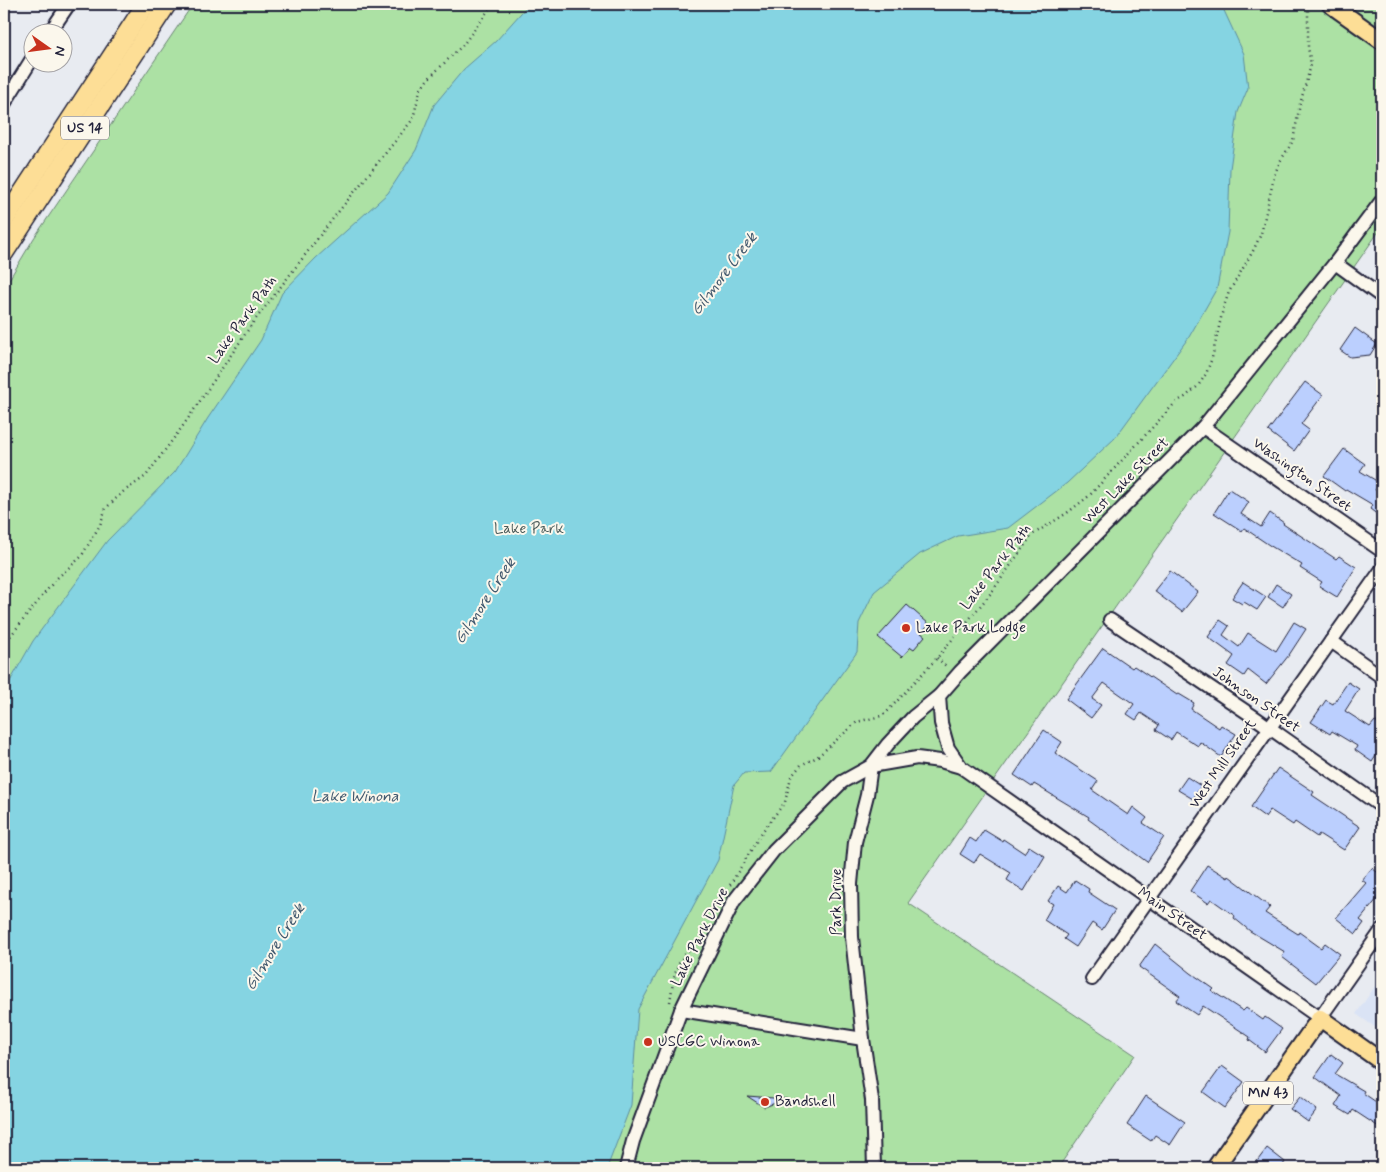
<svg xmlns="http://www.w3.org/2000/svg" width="1386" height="1172" font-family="Mynerve,sans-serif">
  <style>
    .built { fill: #dae3f5 }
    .green { fill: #ace1a4; stroke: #678270 }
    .water { fill: #85d4e2; stroke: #5d8d9f }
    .building { fill: #bbcffe; stroke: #22223b }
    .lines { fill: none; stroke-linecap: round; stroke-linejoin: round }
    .minor-casing { stroke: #22223b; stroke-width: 16 }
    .major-casing { stroke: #22223b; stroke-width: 20 }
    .highway-casing { stroke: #22223b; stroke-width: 21 }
    .path { stroke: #22223b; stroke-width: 2.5; stroke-dasharray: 1 4; stroke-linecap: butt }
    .minor { stroke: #fbf7ec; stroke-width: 12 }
    .major { stroke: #fdde96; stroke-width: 16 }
    .highway { stroke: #fdde96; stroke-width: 18 }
    .poi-dot { fill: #c8321e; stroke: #fbf7ec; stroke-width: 2 }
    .labels { text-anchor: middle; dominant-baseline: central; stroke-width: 4; stroke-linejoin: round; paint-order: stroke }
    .shield { fill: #fbf7ec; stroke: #636270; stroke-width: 1 }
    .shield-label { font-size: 14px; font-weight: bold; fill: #22223b }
    .street-label { font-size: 15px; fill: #22223b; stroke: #fbf7ec }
    .park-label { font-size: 15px; fill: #4b5b5a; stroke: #fbf7ec }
    .poi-label { font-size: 15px; fill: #22223b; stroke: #fbf7ec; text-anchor: start }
    .water-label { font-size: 16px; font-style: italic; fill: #40576d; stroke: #fbf7ec }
  </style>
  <rect width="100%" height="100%" fill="#e8ebf1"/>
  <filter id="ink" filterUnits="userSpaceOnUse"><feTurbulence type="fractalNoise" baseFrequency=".02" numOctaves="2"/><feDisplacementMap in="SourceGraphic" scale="10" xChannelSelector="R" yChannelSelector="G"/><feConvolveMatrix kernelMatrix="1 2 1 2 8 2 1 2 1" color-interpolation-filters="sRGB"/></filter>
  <g filter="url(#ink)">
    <path class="built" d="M1382,976v56l-26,-18z"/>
    <path class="green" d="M193,4h1189v223l-474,676 227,152 -77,113h-1054v-880l30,-50z"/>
    <path class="water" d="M529,4h692l23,50 4,34 -10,24 -8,57 -2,63 -11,56 -28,49 -74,101 -48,45 -59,45 -50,8 -38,18 -46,38 -15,31 -2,29 -86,120 -27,1 -10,12 -16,75 -80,149 -7,96 -24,63h-603v-476l29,-51 74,-100 68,-69 33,-54 53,-78 21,-47 34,-35 72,-65 28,-43 18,-45 30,-36 32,-28z"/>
    <g class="building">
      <path d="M1355,328l22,16 -7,11 -20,2 -10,-7z"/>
      <path d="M1305,382l18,13 -22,29 8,6 -15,21 -26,-20z"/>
      <path d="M1344,449l21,15 -5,7 20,12 -5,7 6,3 1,-2v27l-12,-9 3,-4 -27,-16 -1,2 -21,-15z"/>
      <path d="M1229,489l20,13 -8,12 20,13 9,-14 14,10 -1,1 53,35 3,-3 17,11 -19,30 -18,-11 3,-4 -22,-14 2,-3 -33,-20 -25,-17 -2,3 -28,-18z"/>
      <path d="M1170,571l28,21 -16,20 -28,-21z"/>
      <path d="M1243,582l23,15 -9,13 -13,-8 -2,2 -10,-6z"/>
      <path d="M1276,584l15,10 -8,13 -15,-10z"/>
      <path d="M907,605l22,19 -8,9 4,3 -11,13 -3,-2 -9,10 -24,-20z"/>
      <path d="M1220,620l9,6 -6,9 16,12 9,-14 28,18 18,-29 12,7 -17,26 -23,29 -18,-14 -4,6 -16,-11 6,-9 -26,-19z"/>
      <path d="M1103,648l29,20 2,-2 43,29 2,-1 15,9 -3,6 28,19 2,-3 15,9 -15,23 -21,-15 -2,4 -22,-14 -5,8 -15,-10 3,-5 -18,-12 -5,7 -9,-6 7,-10 -30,-21 -12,16 9,6 -10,13 -25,-19z"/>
      <path d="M1348,682l11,7 -14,22 25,16 5,-6 7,5v21l-10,15 -17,-12 2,-4 -25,-15 -2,3 -19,-12 15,-22 7,4z"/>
      <path d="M1044,730l18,12 -7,11 43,28 -6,9 36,25 5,-8 14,11 -4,5 21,14 -17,25 -59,-43 1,-2 -55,-33 -2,3 -18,-12z"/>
      <path d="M1278,768l36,24 -2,3 48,32 -16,23 -25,-16 -2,3 -22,-15 -2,3 -23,-15 -5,7 -14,-10z"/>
      <path d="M1187,777l14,9 -8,13 -15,-9z"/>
      <path d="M984,830l18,11 1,-2 21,14 5,-7 16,10 -21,35 -17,-11 4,-7 -31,-19 -6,9 -14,-9 10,-16 6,4z"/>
      <path d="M1207,865l21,13 1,-2 41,31 -5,6 33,21 1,-2 22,16 4,-5 15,11 -24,29 -34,-26 3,-5 -35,-21 -16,-13 1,-2 -24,-17 -3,4 -18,-12z"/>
      <path d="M1372,868l10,8v15l-5,7h1l-18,22 4,3 -8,11 -20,-16 30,-35 -4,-3z"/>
      <path d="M1075,880l14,9 -1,3 27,18 -13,20 -10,-7 -16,24 -12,-8 3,-4 -23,-15 9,-16 -5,-3 10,-15 9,6z"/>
      <path d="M1155,944l36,29 23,16 -2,2 31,20 3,-3 17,12 2,-3 17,12 -17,23 -16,-12 1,-3 -47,-31 -6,9 -21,-14 4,-5 -41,-29z"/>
      <path d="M1331,1054l12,9 -8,11 29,17 -1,2 19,13v23l-29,-19 -3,5 -15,-9 6,-10 -26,-19z"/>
      <path d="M1222,1066l22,16 -19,26 -22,-16z"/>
      <path d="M747,1096l40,3 -23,8z"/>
      <path d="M1146,1096l39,26 -15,23 -15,-10 -4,6 -24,-16z"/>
      <path d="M1300,1097l17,13 -9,12 -18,-13z"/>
      <path d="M1267,1148l18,14 -4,6h-29z"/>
    </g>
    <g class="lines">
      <g class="minor-casing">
        <g id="minor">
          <path d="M50,32l19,-28"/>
          <path d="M4,104l28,-45"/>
          <path d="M1335,263l47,34"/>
          <path d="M1203,427l179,124"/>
          <path d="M1110,620l147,99 125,88"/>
          <path d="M1331,641l51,36"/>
          <path d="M939,696l2,27 7,25 13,19"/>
          <path d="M1092,979l290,-410"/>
          <path d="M681,1010l182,29"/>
          <path d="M626,1168l7,-27 48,-131 53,-109 40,-51 68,-68 29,-16 46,-8 23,3 21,6 359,251 62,-88"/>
          <path d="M874,1168l-2,-68 -9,-61 -11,-102 -1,-53 4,-42 12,-47 4,-29 17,-22 25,-27 26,-21 21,-24 243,-245 132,-164 47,-63"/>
        </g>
      </g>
      <g class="major-casing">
        <g id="major">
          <path d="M1330,4l52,37"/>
          <path d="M1215,1168l105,-150 62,44"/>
        </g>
      </g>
      <g class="highway-casing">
        <g id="highway">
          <path d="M4,221l142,-217"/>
          <path d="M4,253l163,-249"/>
        </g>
      </g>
      <g class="path">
        <path d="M4,644l52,-65 25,-22 19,-32 6,-17 17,-16 23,-16 39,-53 67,-99 83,-108 78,-97 7,-29 8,-11 35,-34 30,-41"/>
        <path d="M937,658l11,10"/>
        <path d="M730,885l32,-53 23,-30 6,-25 10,-12 16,-8 40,-35 24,-6 5,-3 51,-55 54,-65 41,-58 35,-22 22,-17 87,-94 9,-5 13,-11 8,-12 6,-16 11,-49 6,-17 24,-41 8,-17 14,-61 6,-13 12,-19 7,-37 11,-39 -3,-18v-43"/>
        <path d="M670,1002c3,-19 4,-37 19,-52 5,-5 9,-7 13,-14"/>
      </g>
      <use href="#minor" class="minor"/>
      <use href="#major" class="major"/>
      <use href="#highway" class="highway"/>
    </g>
  </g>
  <g class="poi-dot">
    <circle cx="906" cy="628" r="5"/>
    <circle cx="648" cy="1042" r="5"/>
    <circle cx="765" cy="1102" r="5"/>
  </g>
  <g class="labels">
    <g class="shield">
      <rect x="61" y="116.5" width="48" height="23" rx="4"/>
      <rect x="1243" y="1081.5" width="50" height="23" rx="4"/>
    </g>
    <g class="shield-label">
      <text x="85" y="128">US 14</text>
      <text x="1268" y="1093">MN 43</text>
    </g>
    <g class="street-label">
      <text transform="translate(243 320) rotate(-54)">Lake Park Path</text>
      <text transform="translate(1302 475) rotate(35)">Washington Street</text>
      <text transform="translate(1126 481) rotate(-45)">West Lake Street</text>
      <text transform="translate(996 567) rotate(-52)">Lake Park Path</text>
      <text transform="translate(1256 700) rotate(35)">Johnson Street</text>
      <text transform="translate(1223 764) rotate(-55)">West Mill Street</text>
      <text transform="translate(837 902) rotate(-90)">Park Drive</text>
      <text transform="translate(1172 914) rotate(35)">Main Street</text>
      <text transform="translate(700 937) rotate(-63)">Lake Park Drive</text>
    </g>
    <g class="park-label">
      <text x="529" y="529">Lake Park</text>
    </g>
    <g class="poi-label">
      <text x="916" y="628">Lake Park Lodge</text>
      <text x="658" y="1042">USCGC Winona</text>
      <text x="775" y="1102">Bandshell</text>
    </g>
    <g class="water-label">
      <text transform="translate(724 274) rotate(-53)">Gilmore Creek</text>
      <text transform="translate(485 601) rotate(-57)">Gilmore Creek</text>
      <text x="355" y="796">Lake Winona</text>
      <text transform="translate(275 947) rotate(-58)">Gilmore Creek</text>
    </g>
  </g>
  <rect width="1386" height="1172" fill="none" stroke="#fbf7ec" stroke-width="20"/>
  <rect x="10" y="10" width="1366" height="1152" fill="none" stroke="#22223b" stroke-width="2" filter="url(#ink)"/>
  <g transform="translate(48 48) rotate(104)"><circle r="24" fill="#fbf7ec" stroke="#a4a2a5"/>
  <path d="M0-4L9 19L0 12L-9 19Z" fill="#c8321e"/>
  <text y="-8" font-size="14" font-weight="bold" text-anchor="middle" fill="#22223b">N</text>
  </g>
</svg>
